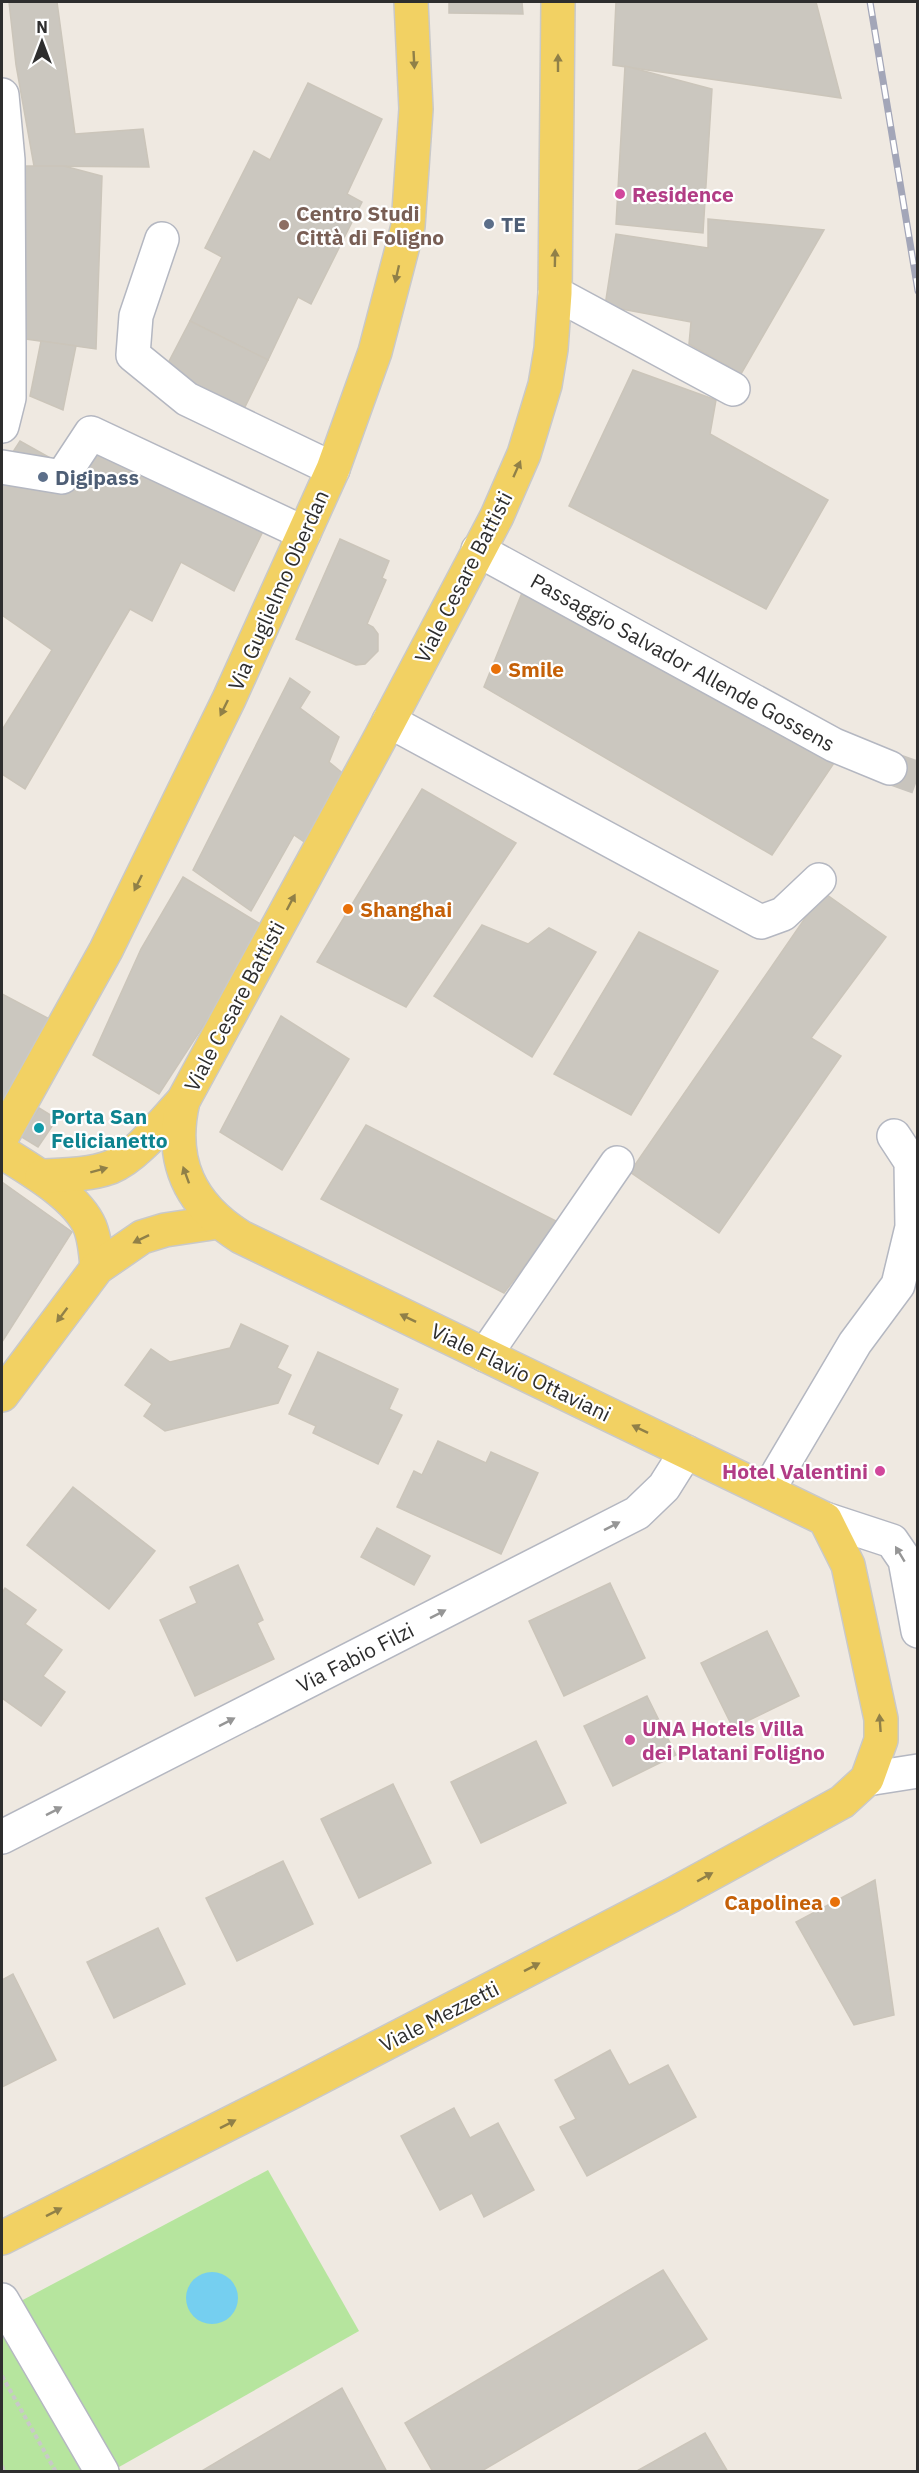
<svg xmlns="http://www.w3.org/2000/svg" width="919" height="2473" font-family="'IBM Plex Sans',sans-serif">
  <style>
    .green { fill: #b6e59e }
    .water { fill: #75cff0 }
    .building { fill: #cbc7bf; stroke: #cbc5ba; stroke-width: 1.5 }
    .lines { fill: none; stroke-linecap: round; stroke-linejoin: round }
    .minor-tunnel { stroke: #c8c4bd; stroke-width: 33; stroke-dasharray: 33 16; stroke-linecap: butt }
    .minor-casing { stroke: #b4b7c1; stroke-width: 36 }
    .major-casing { stroke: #c9c9c9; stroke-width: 36 }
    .path { stroke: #c9c9c9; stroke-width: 4; stroke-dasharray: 4.5 3; stroke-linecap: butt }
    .minor { stroke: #fff; stroke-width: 33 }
    .major { stroke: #f2d163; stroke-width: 33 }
    .rail-casing { stroke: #a3a6b8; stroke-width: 7 }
    .rail { stroke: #fff; stroke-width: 4.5; stroke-dasharray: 14; stroke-linecap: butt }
    .oneway { fill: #908048 }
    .oneway2 { fill: #969696 }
    .hotel-dot { fill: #d1479c; stroke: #fff; stroke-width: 2 }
    .service-dot { fill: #5c6f8a; stroke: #fff; stroke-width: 2 }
    .education-dot { fill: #8d6e63; stroke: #fff; stroke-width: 2 }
    .food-dot { fill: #e8710a; stroke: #fff; stroke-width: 2 }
    .culture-dot { fill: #0f9aa8; stroke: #fff; stroke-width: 2 }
    .labels { text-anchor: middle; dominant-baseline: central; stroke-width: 4.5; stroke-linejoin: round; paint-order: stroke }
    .hotel-label { font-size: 21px; font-weight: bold; fill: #b23c85; stroke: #fff; text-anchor: start }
    .education-label { font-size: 21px; font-weight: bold; fill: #785e54; stroke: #fff; text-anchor: start }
    .service-label { font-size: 21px; font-weight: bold; fill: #4e5e75; stroke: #fff; text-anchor: start }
    .street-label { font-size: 21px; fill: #2e2e2e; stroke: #fff }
    .food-label { font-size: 21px; font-weight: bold; fill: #c56008; stroke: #fff; text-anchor: start }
    .culture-label { font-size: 21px; font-weight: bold; fill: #0d838f; stroke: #fff; text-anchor: start }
  </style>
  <rect width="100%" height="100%" fill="#efe9e1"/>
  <path class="green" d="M268,2170l91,161 -247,140 -110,1v-161z"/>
  <circle class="water" cx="212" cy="2298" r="26"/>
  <g class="building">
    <path d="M9,2h48l18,132 68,-5 6,38 -115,-1 -18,-101z"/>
    <path d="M449,2h73l1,12 -74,-1z"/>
    <path d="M616,2h200l25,96 -228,-33z"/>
    <path d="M625,66l87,23 -9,144 -87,-9z"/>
    <path d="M308,83l74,36 -35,75 15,8 -51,102 -13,-7 -30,63 -78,-39 32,-64 -17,-9 49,-97 16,9z"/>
    <path d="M16,166h48l38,10 -6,173 -77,-11z"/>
    <path d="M708,219l116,11 -83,144 -52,-30 2,-22 -86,-16 11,-72 92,14z"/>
    <path d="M190,321l78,39 -26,53 -77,-44z"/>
    <path d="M41,341l35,5 -13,64 -33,-14z"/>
    <path d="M633,370l83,30 -6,34 118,66 -62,109 -197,-103z"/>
    <path d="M93,439l172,88 -31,64 -53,-29 -29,59 -22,-12 -105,180 -23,-15v-44l50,-80 -50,-35v-146l18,-28 57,32z"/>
    <path d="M340,539l49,22 -7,17 4,2 -19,44 6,3 5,7v17l-13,13 -9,1 -60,-26z"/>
    <path d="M524,588l312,172 -64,95 -288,-168z"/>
    <path d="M290,678l20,14 -10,16 39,29 -10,25 17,14 -36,70 -16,-11 -43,76 -58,-41z"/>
    <path d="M422,789l94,54 -110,164 -89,-45z"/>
    <path d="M183,877l84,51 -108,166 -66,-39 48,-106z"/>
    <path d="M823,892l63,45 -75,101 30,18 -122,177 -89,-61z"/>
    <path d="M482,925l46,19 21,-16 47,24 -64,105 -98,-61z"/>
    <path d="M639,932l79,39 -87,144 -77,-41z"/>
    <path d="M2,994l55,29 -46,79 -9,-5z"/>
    <path d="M281,1016l68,43 -67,111 -62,-38z"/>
    <path d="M39,1108l18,11 -19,28 -18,-11z"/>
    <path d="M366,1125l192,97 -54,71 -183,-94z"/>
    <path d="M2,1182l70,50 -70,110z"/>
    <path d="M241,1324l47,22 -11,22 14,7 -13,28 -113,28 -21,-15 8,-12 -27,-19 26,-36 19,13 60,-14z"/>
    <path d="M318,1352l80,37 -9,20 13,6 -24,49 -65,-31 3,-7 -27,-12z"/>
    <path d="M438,1441l48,22 5,-11 47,21 -37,81 -104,-47 17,-36 8,4z"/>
    <path d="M73,1487l82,64 -46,58 -82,-64z"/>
    <path d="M377,1528l53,28 -16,29 -53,-28z"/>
    <path d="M238,1565l25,55 -6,3 17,36 -79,37 -35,-76 37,-17 -7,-16z"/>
    <path d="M610,1583l35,75 -81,38 -35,-75z"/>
    <path d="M5,1588l31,22 -11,14 37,26 -19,26 22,16 -24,34 -39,-28v-105z"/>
    <path d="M767,1631l32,65 -66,32 -32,-65z"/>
    <path d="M647,1696l29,59 -63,31 -29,-60z"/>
    <path d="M536,1741l30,62 -85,40 -30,-61z"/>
    <path d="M393,1784l38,79 -72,35 -38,-79z"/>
    <path d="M283,1861l30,63 -76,37 -31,-63z"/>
    <path d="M875,1880l19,135 -40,10 -58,-103z"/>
    <path d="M158,1928l27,56 -71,34 -27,-56z"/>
    <path d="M13,1974l43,86 -54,27v-107z"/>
    <path d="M610,2050l19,35 39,-20 28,52 -109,59 -27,-49 16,-8 -21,-39z"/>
    <path d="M454,2108l16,30 28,-15 36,67 -50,27 -12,-24 -32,17 -39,-74z"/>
    <path d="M663,2270l44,69 -227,133h-47l-28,-49z"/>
    <path d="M342,2388l45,84h-187z"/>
    <path d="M705,2433l23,39h-93z"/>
  </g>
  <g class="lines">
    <path class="minor-tunnel" d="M890,768l28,10"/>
    <g class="minor-casing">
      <g id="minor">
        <path d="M2,95l6,65 1,186v52l-7,28"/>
        <path d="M162,239l-26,77 -3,39 54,44 146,70"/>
        <path d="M555,293l178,96"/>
        <path d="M2,467l60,10 29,-44 213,100"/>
        <path d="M478,550l356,195 56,23"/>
        <path d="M389,721l372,201 22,-8 36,-34"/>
        <path d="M485,1355l132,-192"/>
        <path d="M768,1490l87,-147 43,-58 14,-58 -1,-65 -17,-26"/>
        <path d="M825,1519l67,22 13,19 13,71"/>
        <path d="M867,1779l51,-8"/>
        <path d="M2,1837l635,-324 27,-26 22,-35"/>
        <path d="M2,2300l100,172"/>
      </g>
    </g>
    <g class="major-casing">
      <g id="major">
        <path d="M2,1137l104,-187 123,-251 104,-230 42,-117 33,-126 8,-117 -5,-107"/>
        <path d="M2,1152c27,17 75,44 88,75 5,13 6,27 7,41"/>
        <path d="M42,1176c23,-1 47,-1 69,-9 25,-10 53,-46 72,-66"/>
        <path d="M2,1395l95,-127 45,-31 23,-7 54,-8"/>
        <path d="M2,2238l288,-145 382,-198 170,-93 25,-23 14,-39v-21l-33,-154 -23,-46 -584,-282c-51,-32 -72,-76 -58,-136l195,-359 119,-226 27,-62 21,-69 6,-36 4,-56 3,-291"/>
      </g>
    </g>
    <g class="path">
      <path d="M2,2376l54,96"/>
      <path d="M2,2466l2,6"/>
    </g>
    <use href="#minor" class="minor"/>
    <use href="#major" class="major"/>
    <g class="rail-casing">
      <path id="rail" d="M870,2l48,289"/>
    </g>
    <use href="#rail" class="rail"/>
  </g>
  <defs><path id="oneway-solid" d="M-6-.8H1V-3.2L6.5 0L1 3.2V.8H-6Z" transform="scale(1.5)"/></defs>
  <g class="oneway">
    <use href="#oneway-solid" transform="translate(414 60) rotate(87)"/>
    <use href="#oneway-solid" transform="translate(558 63) rotate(-90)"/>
    <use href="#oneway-solid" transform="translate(555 258) rotate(-89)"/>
    <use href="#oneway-solid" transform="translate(397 274) rotate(103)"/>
    <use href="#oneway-solid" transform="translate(517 469) rotate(-66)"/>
    <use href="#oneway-solid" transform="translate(224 708) rotate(116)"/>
    <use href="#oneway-solid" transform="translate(138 883) rotate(116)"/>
    <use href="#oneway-solid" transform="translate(291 902) rotate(-62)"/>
    <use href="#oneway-solid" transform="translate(99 1170) rotate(-15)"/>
    <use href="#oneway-solid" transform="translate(186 1175) rotate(-110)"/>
    <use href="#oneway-solid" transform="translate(141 1239) rotate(154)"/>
    <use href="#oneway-solid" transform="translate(62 1315) rotate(127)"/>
    <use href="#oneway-solid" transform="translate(408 1318) rotate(-154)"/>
    <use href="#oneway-solid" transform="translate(640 1429) rotate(-154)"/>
    <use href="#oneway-solid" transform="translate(880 1723) rotate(-94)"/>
    <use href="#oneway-solid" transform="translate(705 1877) rotate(-29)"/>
    <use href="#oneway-solid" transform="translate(532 1967) rotate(-27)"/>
    <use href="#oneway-solid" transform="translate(228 2124) rotate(-27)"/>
    <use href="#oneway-solid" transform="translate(54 2212) rotate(-27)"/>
  </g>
  <g class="oneway2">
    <use href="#oneway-solid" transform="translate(612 1526) rotate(-27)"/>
    <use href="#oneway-solid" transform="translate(900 1554) rotate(-121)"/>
    <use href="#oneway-solid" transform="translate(438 1614) rotate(-27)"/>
    <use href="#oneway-solid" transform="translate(227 1722) rotate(-27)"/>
    <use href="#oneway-solid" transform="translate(54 1811) rotate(-27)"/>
  </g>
  <g class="hotel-dot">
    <circle cx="620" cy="194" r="6"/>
    <circle cx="880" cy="1471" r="6"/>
    <circle cx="630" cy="1740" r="6"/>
  </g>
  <g class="service-dot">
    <circle cx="489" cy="224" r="6"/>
    <circle cx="43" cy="477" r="6"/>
  </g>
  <circle class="education-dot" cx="284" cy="225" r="6"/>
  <g class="food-dot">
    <circle cx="496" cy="669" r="6"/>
    <circle cx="348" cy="909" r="6"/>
    <circle cx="835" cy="1902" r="6"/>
  </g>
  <circle class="culture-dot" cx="39" cy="1128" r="6"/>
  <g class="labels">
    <g class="hotel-label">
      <text x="632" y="194">Residence</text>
      <text x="868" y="1471" text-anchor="end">Hotel Valentini</text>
      <text x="642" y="1728">UNA Hotels Villa<tspan x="642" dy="24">dei Platani Foligno</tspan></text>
    </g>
    <g class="education-label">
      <text x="296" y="213">Centro Studi<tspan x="296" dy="24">Città di Foligno</tspan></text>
    </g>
    <g class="service-label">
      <text x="501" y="224">TE</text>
      <text x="55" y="477">Digipass</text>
    </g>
    <g class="street-label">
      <text transform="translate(463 577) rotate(-63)">Viale Cesare Battisti</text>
      <text transform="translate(278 590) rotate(-66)">Via Guglielmo Oberdan</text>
      <text transform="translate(683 662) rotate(29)">Passaggio Salvador Allende Gossens</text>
      <text transform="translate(234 1006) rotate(-62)">Viale Cesare Battisti</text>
      <text transform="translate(521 1372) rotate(26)">Viale Flavio Ottaviani</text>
      <text transform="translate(355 1657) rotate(-27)">Via Fabio Filzi</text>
      <text transform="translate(439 2016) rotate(-27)">Viale Mezzetti</text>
    </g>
    <g class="food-label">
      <text x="508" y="669">Smile</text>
      <text x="360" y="909">Shanghai</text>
      <text x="823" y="1902" text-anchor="end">Capolinea</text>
    </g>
    <g class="culture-label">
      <text x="51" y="1116">Porta San<tspan x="51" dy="24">Felicianetto</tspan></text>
    </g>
  </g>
  <rect width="919" height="2473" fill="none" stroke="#2e2e2e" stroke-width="6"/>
  <g transform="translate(42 42)" stroke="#ffffff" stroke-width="4.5" paint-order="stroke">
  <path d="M0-4.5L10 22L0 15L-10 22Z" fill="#2e2e2e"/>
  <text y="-9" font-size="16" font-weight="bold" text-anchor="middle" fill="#2e2e2e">N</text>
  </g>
</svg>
